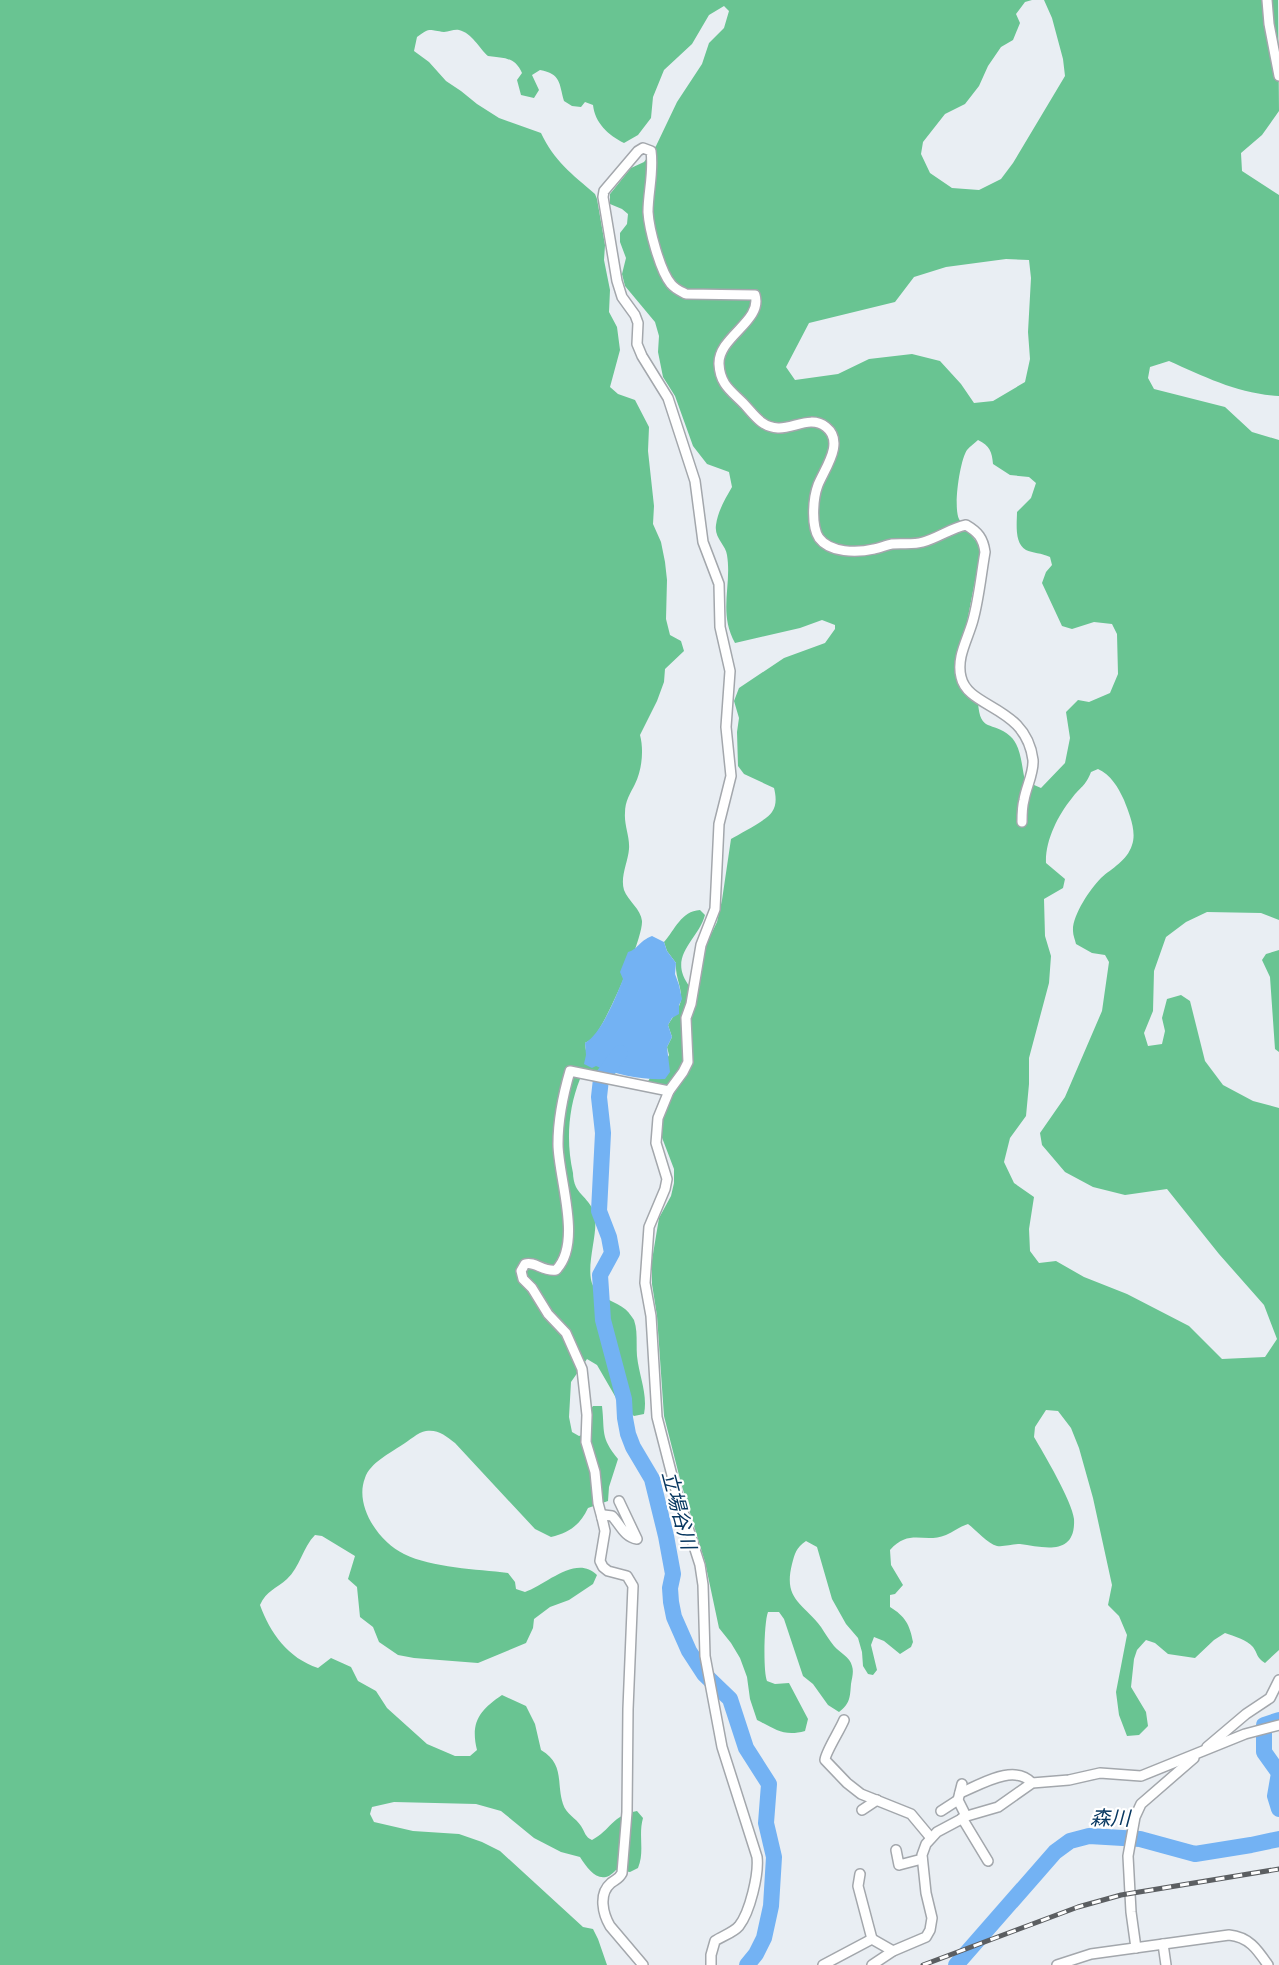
<svg xmlns="http://www.w3.org/2000/svg" width="1279" height="1965" font-family="Raleway,'Noto Sans JP',sans-serif">
  <style>
    .forest { fill: #69c492; fill-rule: evenodd }
    .water { fill: #73b2f3 }
    .lines { fill: none; stroke-linecap: round; stroke-linejoin: round }
    .river { stroke: #73b2f3; stroke-width: 16 }
    .street-casing { stroke: #a3a7ac; stroke-width: 12 }
    .street { stroke: #fff; stroke-width: 9 }
    .rail-casing { stroke: #5b5e61; stroke-width: 5 }
    .rail { stroke: #fff; stroke-width: 3; stroke-dasharray: 9; stroke-linecap: butt }
    .labels { text-anchor: middle; dominant-baseline: central; stroke-width: 4.5; stroke-linejoin: round; paint-order: stroke }
    .water-label { font-size: 20px; font-style: italic; fill: #073760; stroke: #fff }
  </style>
  <rect width="100%" height="100%" fill="#e9eef3"/>
  <g class="forest">
    <path d="M0,0h1032l-7,2 -9,12 4,9 -7,17 -12,7 -13,19 -9,20 -14,18 -20,10 -22,28 -2,12 9,19 22,15 27,2 22,-11 12,-16 52,-87 -2,-17 -11,-41 -8,-18h234l1,111 -17,24 -21,18 1,18 37,24v201c-40,-2 -74,-19 -110,-35l-19,6 -2,11 6,11 71,18 27,25 27,8v480l-18,-7 -54,-1 -21,10 -20,15 -12,34 -1,40 -9,22 4,13 14,-2 3,-13 -3,-13 5,-19 14,-4 9,6 15,60 18,24 30,16 26,7v542l-14,13c-9,-6 -7,-9 -12,-16 -6,-7 -19,-11 -28,-14l-11,7 -19,18 -27,-4 -13,-11 -9,-3 -9,10 -3,9 -3,28 15,25 2,14 -9,9 -12,1 -8,-21 -3,-23 11,-57 -8,-19 -11,-11 4,-20 -19,-87 -14,-50 -8,-20 -13,-17 -12,-1 -11,17 -1,10c10,17 38,64 40,82 2,38 -31,28 -54,25 -8,0 -16,3 -23,2 -9,-2 -21,-16 -29,-22 -9,3 -15,8 -22,11 -22,9 -36,-7 -56,15l1,15 12,20 -8,9 -5,1v12c15,9 20,18 23,35l-2,5 -11,7 -16,-13 -10,-4 -3,8 6,25 -4,5 -5,-1 -5,-8 -1,-14 -4,-14 -12,-14 -14,-25 -15,-52 -11,-6c-10,7 -11,12 -14,23 -9,36 11,39 29,63 4,6 8,13 13,19 6,7 16,11 18,20 2,6 0,12 -1,18 -1,13 -1,20 -12,28l-11,-7 -15,-21 -10,-8 -19,-57 -5,-7h-11c-4,10 -5,60 -1,69l8,3 14,-1 19,36 -3,12c-21,6 -30,-2 -48,-11l-7,-21 -3,-22 -7,-19 -9,-15 -12,-15 -14,-66 -24,-79 -17,-67 -7,-100 -5,-32v-24l7,-42 12,-22 3,-13v-14l-13,-34v-17l12,-28 -26,-7 3,-5 5,1 14,-24 -2,-8 5,-10 -4,-12c4,-7 14,-20 13,-28 0,-12 -6,-21 -5,-34l-9,-12 -3,-9c11,-12 17,-31 36,-32l5,5c-7,26 -39,41 -15,72l9,-4 6,-36 12,-25 5,-22 9,-61c10,-6 36,-19 41,-27 5,-7 4,-16 2,-24l-30,-14 -6,-8 -1,-34 2,-14 -5,-17 5,-13 45,-30 41,-15 10,-14v-4l-13,-5 -22,8 -65,15c-17,-31 -3,-57 -8,-88 -1,-10 -13,-17 -11,-30 2,-14 9,-26 16,-38l-3,-15 -22,-8 -14,-18 -18,-50 -12,-19 -5,-25 1,-16 -4,-14 -30,-36 -3,-12 4,-16 -6,-16v-9l7,-9 1,-10 -6,-5 -12,-5v-10l21,-26 13,-6 12,-16 21,-44 25,-38 7,-21 15,-15 5,-17 -5,-5 -15,9 -17,29 -28,26 -11,27 -2,21 -13,17 -14,8c-16,-8 -29,-20 -31,-38l-8,-3 -4,5 -9,-1 -8,-5c-5,-18 -3,-27 -24,-31l-8,5 7,15 -5,8 -13,-3 -4,-15 5,-7c-7,-16 -18,-15 -34,-17 -9,-8 -16,-23 -29,-26 -5,-1 -10,2 -15,2 -15,-2 -14,-5 -27,5l-3,14 15,11 17,19 15,10 16,13 22,14 42,15c13,28 31,41 54,61l2,5 8,46 -1,15 6,30 -1,22 8,15 3,23 -10,37 8,7 17,6 14,27 -1,24 6,55 -1,18 8,18 4,20 2,18 -1,39 4,16 11,6 3,10 -19,18 -1,13 -7,19 -17,34c4,15 2,35 -5,49 -5,10 -10,17 -10,29 -1,12 5,24 4,36 -1,13 -9,28 -5,41 4,11 17,19 18,31 1,18 -36,103 -49,117 -1,1 -6,4 -8,5 2,29 20,20 35,34l-40,2c-12,30 -14,63 -7,94 0,4 1,10 3,14 6,11 16,14 19,30 3,20 -12,56 0,72 8,10 21,13 30,20 3,2 7,8 9,11 4,11 2,24 3,36 2,20 11,38 7,58l-10,2 -15,-13 -22,-38 -10,-6 -16,23 -2,35 3,15 7,4 9,-3 2,-23 3,-4h9c3,26 -2,31 16,53l-9,28 -1,14 -20,7c-8,17 -19,25 -37,29l-16,-8 -80,-86c-9,-7 -17,-14 -29,-12 -8,1 -17,10 -24,14 -12,8 -32,18 -37,33 -11,28 14,64 39,76 28,14 73,15 104,19l7,9 1,7 9,3c21,-7 51,-38 72,-17l-4,9 -24,16 -19,7 -16,12 -1,9 -7,15 -48,20 -64,-5 -16,-3 -19,-13 -6,-15 -13,-10 -3,-30 -9,-8 7,-23 -33,-20 -7,-1c-12,12 -15,32 -28,44 -10,9 -21,12 -27,26 10,28 28,53 58,63l13,-10 20,9 7,14 18,10 11,17 40,36 28,12h15l7,-6c-7,-28 3,-40 25,-55l24,11 9,18 6,26c24,14 15,33 22,54 3,10 13,14 18,22 4,6 4,11 11,14 19,-10 20,-25 45,-29l6,7c-5,18 2,33 -5,50l-8,4 -14,-2c-15,17 -27,1 -36,-13l-19,-5 -27,-14 -33,-27 -25,-7 -82,-2 -22,5 -2,7 4,8 39,9 46,3 23,8 18,9 83,76 10,2 5,10 9,26h-607zM1006,259l23,1 2,18 -3,54 2,27 -5,23 -32,19 -19,2 -13,-19 -21,-23 -28,-7 -43,5 -31,15 -43,6 -9,-13 23,-44 86,-21 19,-25 32,-10zM978,440c12,6 14,12 15,24l17,11 19,2 7,6 -5,15 -14,14c0,11 -3,31 9,38 6,3 16,3 24,7l2,8 -6,7 -4,11 20,43 10,3 22,-7 18,2 5,10 1,40 -8,19 -21,9 -11,-2 -12,12 4,26 -5,25 -24,25 -16,-7c-3,-13 -4,-36 -15,-45 -18,-16 -30,-2 -32,-34l-14,-10 -8,-14 3,-34 8,-22 14,-72c-5,-13 -16,-18 -22,-31 -6,-12 1,-59 8,-69 3,-4 8,-7 11,-10zM1098,769c13,6 20,18 26,31 5,13 13,31 8,45 -5,16 -20,23 -31,33 -11,11 -29,38 -28,53 0,4 2,9 3,13l16,9 13,2 4,7 -7,49 -37,86 -25,36 2,12 23,27 28,15 32,8 42,-6 52,65 45,51 13,34 -12,18 -43,2 -33,-33 -62,-32 -43,-17 -28,-16 -17,2 -9,-12 -1,-22 5,-32 -20,-14 -10,-21 6,-24 16,-22 3,-32v-26l20,-75 2,-27 -6,-20 -1,-37 19,-11 2,-9 -19,-16c-1,-22 12,-48 26,-65 9,-12 13,-11 19,-26z"/>
    <path d="M1279,950v102l-4,-3 -5,-72 -8,-17 4,-6z"/>
  </g>
  <path class="water" d="M652,936l12,6 3,9 9,12 -1,11 4,11 3,14 -3,6v9l-7,4 -4,7 4,12 -5,10 3,25 -5,7c-21,1 -49,-4 -69,-13l-4,2 -8,-4 2,-9 -1,-12c16,-9 31,-46 38,-64l-3,-7 8,-20c9,-2 11,-11 24,-16z"/>
  <g class="lines">
    <g class="river">
      <path d="M620,1053l-19,26 -2,18 4,36 -4,78 10,26 3,16 -12,22 3,45 21,79 1,19 3,16 5,13 19,32 14,57 7,38 -3,14 1,14 3,15 15,34 15,23 26,25 16,49 23,36 -3,39 8,34 -3,49 -7,32 -8,16 -9,11"/>
      <path d="M1279,1720l-15,5v27l15,21 -4,23 4,13"/>
      <path d="M956,1965l99,-113 15,-11 19,-5 51,3 55,15 56,-9 28,-6"/>
    </g>
    <g class="street-casing">
      <g id="street">
        <path d="M1267,0l2,24 10,52"/>
        <path d="M619,1501l18,38c-13,-2 -17,-15 -25,-23l-8,-1 -2,3 3,13 -5,30 3,6 5,4 19,5 6,10 -5,123 -1,103 -5,61c-3,6 -6,6 -11,10 -13,11 -8,31 -1,43l33,39"/>
        <path d="M602,1518l-4,-15 -3,-31 -9,-30 1,-27 -5,-46 -16,-36 -18,-19 -16,-26 -9,-9 -2,-8 4,-7c10,-3 18,8 31,6 27,-27 2,-93 2,-126 0,-26 5,-49 12,-73l99,20"/>
        <path d="M844,1720c-4,10 -19,33 -19,40l22,23 14,11 50,20 20,24"/>
        <path d="M1207,1747l39,-33 24,-16 9,-18"/>
        <path d="M962,1784l-4,16 8,16"/>
        <path d="M960,1793c20,-8 54,-30 72,-10"/>
        <path d="M862,1810l15,-10"/>
        <path d="M941,1811l17,-11"/>
        <path d="M962,1818l26,43"/>
        <path d="M896,1850l3,15 23,-6"/>
        <path d="M860,1874l-2,12 14,53"/>
        <path d="M1163,1944l3,21"/>
        <path d="M1136,1948l-5,-36 -3,-56 7,-39 6,-13 53,-46"/>
        <path d="M711,1965v-10l4,-14c7,-5 18,-8 24,-15 11,-14 20,-52 18,-69l-35,-110 -17,-91 -2,-71 -3,-20 -25,-78 -18,-70 -6,-101 -6,-33 4,-56 16,-38 2,-10 -11,-36 2,-25 11,-27 14,-19 5,-10 -2,-44 5,-14 10,-59 14,-36 4,-85 12,-48 -5,-49 4,-56 -10,-44 -1,-43 -16,-42 -8,-61 -27,-83 -26,-42 -5,-12 1,-21 -3,-8 -13,-18 -5,-16 -14,-84 1,-6 34,-40 5,-3 8,3c3,21 -3,41 -3,61 1,17 12,59 23,72 4,5 9,7 15,10l69,1c8,26 -37,42 -36,69 1,22 14,28 26,41 10,11 17,22 33,23 15,1 33,-13 48,-1 19,15 -1,41 -8,58 -5,13 -7,41 1,53 11,15 38,15 55,11 6,-1 12,-4 18,-5 10,-1 21,1 31,-2 15,-4 28,-14 43,-17 12,7 17,13 19,27 -4,23 -6,46 -12,68 -5,19 -17,37 -12,57 7,32 65,28 72,83 1,13 -7,27 -9,40 -2,7 -2,15 -2,22"/>
        <path d="M823,1965l49,-26 21,12"/>
        <path d="M872,1965l21,-14 33,-14 4,-7 2,-12 -6,-25 -4,-38 4,-11 11,-12 30,-16 31,-9 34,-24 37,-3 31,-7 41,3 104,-42 34,-9"/>
        <path d="M1057,1965l34,-11 138,-19c20,2 28,14 39,30"/>
      </g>
    </g>
    <use href="#street" class="street"/>
    <g class="rail-casing">
      <path id="rail" d="M923,1965l155,-58 43,-12 158,-26"/>
    </g>
    <use href="#rail" class="rail"/>
  </g>
  <g class="labels">
    <g class="water-label">
      <text transform="translate(679 1510) rotate(75)">立場谷川</text>
      <text transform="translate(1110 1818) rotate(1)">森川</text>
    </g>
  </g>
</svg>
